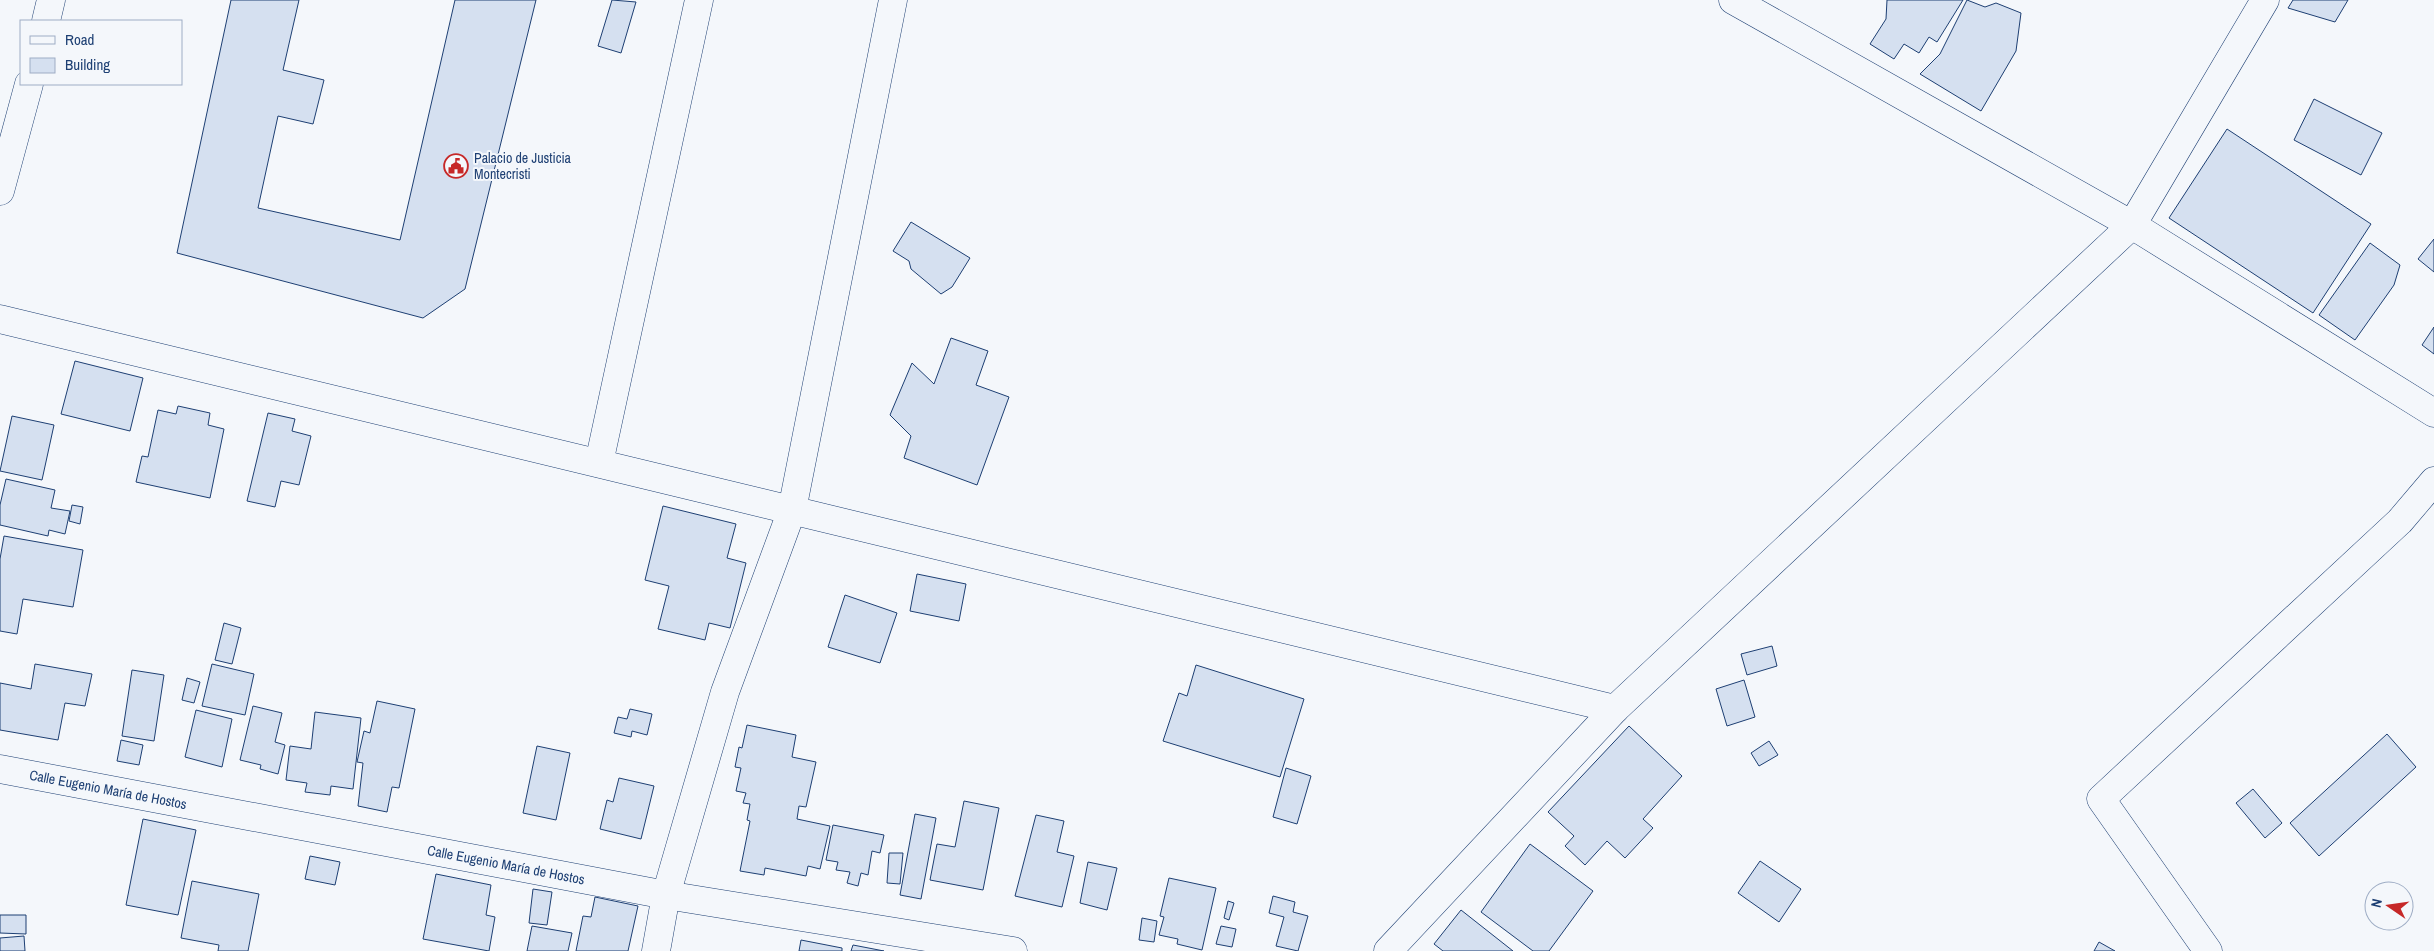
<svg xmlns="http://www.w3.org/2000/svg" width="2434" height="951" font-family="'Archivo Narrow',sans-serif">
  <style>
    .building { fill: #d5e0f0; stroke: #1d3f73 }
    .lines { fill: none; stroke-linecap: round; stroke-linejoin: round }
    .minor-casing { stroke: #1d3f73; stroke-width: 29 }
    .minor { stroke: #f4f7fb; stroke-width: 28 }
    .labels { text-anchor: middle; dominant-baseline: central; stroke-width: 4; stroke-linejoin: round; paint-order: stroke }
    .poi-label { font-size: 14px; fill: #1d3f73; stroke: #f4f7fb; text-anchor: start }
    .street-label { font-size: 14px; fill: #1d3f73; stroke: #f4f7fb }
  </style>
  <rect width="100%" height="100%" fill="#f4f7fb"/>
  <g class="building">
    <path d="M231,0h68l-16,70 41,10 -11,44 -35,-8 -20,92 142,32 55,-240h81l-71,289 -42,29 -246,-65z"/>
    <path d="M612,0l24,2 -15,51 -23,-7z"/>
    <path d="M1887,0h76l-26,42 -8,-5 -10,16 -15,-9 -10,15 -24,-15 16,-25z"/>
    <path d="M1967,0l18,7 11,-4 25,10 -5,38 -35,60 -61,-37 20,-20z"/>
    <path d="M2293,0h55l-13,22 -47,-14z"/>
    <path d="M2314,99l68,34 -21,42 -67,-35z"/>
    <path d="M2227,129l144,95 -58,89 -144,-95z"/>
    <path d="M911,222l59,36 -18,29 -11,7 -30,-25 -2,-8 -16,-10z"/>
    <path d="M2434,239v33l-16,-13z"/>
    <path d="M2370,243l30,22 -6,20 -39,55 -36,-25z"/>
    <path d="M2434,327v27l-12,-9z"/>
    <path d="M951,338l37,13 -12,34 33,12 -32,88 -73,-27 7,-22 -21,-21 22,-52 22,21z"/>
    <path d="M75,361l68,17 -13,53 -69,-17z"/>
    <path d="M178,406l32,7 -2,12 16,4 -14,69 -74,-16 6,-26 6,1 10,-47 18,4z"/>
    <path d="M268,413l27,6 -3,12 19,5 -12,49 -18,-4 -6,26 -28,-6z"/>
    <path d="M12,416l42,9 -12,55 -42,-9z"/>
    <path d="M6,479l49,11 -4,18 19,3 -5,23 -16,-4 -1,6 -48,-11v-20z"/>
    <path d="M72,505l11,2 -3,17 -11,-3z"/>
    <path d="M663,506l73,18 -9,34 19,5 -16,65 -21,-5 -4,17 -47,-11 11,-43 -24,-6z"/>
    <path d="M4,536l79,14 -10,57 -50,-8 -6,35 -17,-3v-72z"/>
    <path d="M917,574l49,10 -7,37 -49,-10z"/>
    <path d="M845,595l52,18 -17,50 -52,-16z"/>
    <path d="M224,623l17,5 -9,36 -17,-4z"/>
    <path d="M1772,646l5,20 -30,9 -6,-21z"/>
    <path d="M35,664l57,10 -7,32 -20,-3 -7,37 -58,-10v-47l31,6z"/>
    <path d="M212,664l42,10 -9,41 -43,-9z"/>
    <path d="M1196,665l108,34 -24,78 -117,-36 16,-48 8,3z"/>
    <path d="M132,670l32,5 -10,66 -32,-5z"/>
    <path d="M187,678l13,4 -6,21 -12,-3z"/>
    <path d="M1744,680l11,37 -28,9 -11,-37z"/>
    <path d="M377,701l38,8 -16,79 -7,-1 -5,25 -29,-6 5,-43 -6,-1 7,-31 6,2z"/>
    <path d="M253,706l29,7 -7,29 10,3 -7,29 -18,-5 1,-4 -21,-5z"/>
    <path d="M630,709l22,5 -5,21 -15,-4 -1,6 -17,-4 4,-16 9,2z"/>
    <path d="M196,710l36,9 -10,48 -37,-10z"/>
    <path d="M315,712l46,6 -8,71 -22,-3 -1,9 -25,-3 2,-9 -21,-3 4,-34 21,3z"/>
    <path d="M747,725l49,10 -4,22 24,5 -10,45 -7,-1 -2,13 33,7 -10,43 -12,-3 -2,10 -41,-8 -1,7 -24,-4 10,-50 -3,-1 3,-16 -7,-1 3,-10 -10,-2 5,-23 -6,-1 4,-20 3,1z"/>
    <path d="M1629,726l53,50 -39,43 10,9 -28,30 -18,-17 -22,24 -20,-19 9,-10 -26,-24z"/>
    <path d="M2387,734l29,33 -97,89 -29,-33z"/>
    <path d="M121,740l22,5 -4,20 -22,-4z"/>
    <path d="M1769,741l9,14 -19,11 -8,-13z"/>
    <path d="M537,746l33,7 -14,67 -33,-7z"/>
    <path d="M1286,768l25,8 -14,48 -24,-7z"/>
    <path d="M619,778l35,8 -13,53 -41,-10 7,-29 6,2z"/>
    <path d="M2253,789l29,34 -17,15 -29,-35z"/>
    <path d="M964,801l35,7 -16,82 -53,-10 7,-36 18,3z"/>
    <path d="M915,814l21,4 -15,81 -21,-4z"/>
    <path d="M1036,815l28,6 -7,31 17,4 -12,51 -47,-11z"/>
    <path d="M143,819l53,11 -18,85 -52,-10z"/>
    <path d="M833,825l51,10 -4,18 -8,-2 -4,24 -7,-2 -3,13 -11,-3 3,-11 -14,-2 2,-8 -12,-2z"/>
    <path d="M1530,844l63,47 -44,60h-16l-52,-39z"/>
    <path d="M889,853h14l-3,31 -13,-1z"/>
    <path d="M310,856l30,6 -5,23 -30,-6z"/>
    <path d="M1760,861l41,28 -22,33 -41,-29z"/>
    <path d="M1088,862l29,6 -10,42 -27,-7z"/>
    <path d="M436,874l55,11 -5,30 9,2 -6,34 -66,-12z"/>
    <path d="M1169,878l47,10 -14,62 -25,-6 1,-5 -19,-4 5,-18 -4,-1z"/>
    <path d="M192,881l67,13 -11,57h-30l1,-6 -38,-7z"/>
    <path d="M533,889l19,3 -5,33 -18,-2z"/>
    <path d="M1273,896l22,6 -2,10 15,4 -10,35 -22,-5 8,-29 -15,-4z"/>
    <path d="M595,897l43,9 -10,45h-52l7,-35 8,1z"/>
    <path d="M1228,901l6,2 -5,17 -5,-2z"/>
    <path d="M1461,910l52,41h-70l-9,-7z"/>
    <path d="M0,915h26v19l-26,-1z"/>
    <path d="M1142,918l15,3 -3,21 -15,-2z"/>
    <path d="M532,926l40,7 -4,18h-41z"/>
    <path d="M1221,926l15,3 -4,18 -16,-3z"/>
    <path d="M24,936l1,15h-25v-13z"/>
    <path d="M801,940l41,8v3h-43z"/>
    <path d="M2099,942l16,9h-21z"/>
    <path d="M853,945l31,6h-33z"/>
  </g>
  <g class="lines">
    <g class="minor-casing">
      <g id="minor">
        <path d="M1733,0l399,225 302,188"/>
        <path d="M46,21l5,-21"/>
        <path d="M0,191l29,-107"/>
        <path d="M0,319l1615,390"/>
        <path d="M599,463l100,-463"/>
        <path id="s1" d="M0,769l666,126 347,56"/>
        <path d="M656,951l10,-56 59,-203 67,-182 101,-510"/>
        <path d="M1388,951l227,-242 517,-484 133,-225"/>
        <path d="M2208,951l-107,-152 299,-278 34,-40"/>
      </g>
    </g>
    <use href="#minor" class="minor"/>
  </g>
  <defs>
    <g id="civic-ring" transform="scale(1.25)"><circle r="9.5" fill="#f4f7fb" stroke="#c62828" stroke-width="1.5"/><path d="M-.6-6.5H3V-4.5H.6V-3L4-1V1h2V6H-6V1h2V-1L-.6-3ZM-1.2 2.5V6h2.4V2.5Z" fill="#c62828"/></g>
  </defs>
  <g fill-rule="evenodd">
    <use href="#civic-ring" x="456" y="166"/>
  </g>
  <g class="labels">
    <g class="poi-label">
      <text x="474" y="158">Palacio de Justicia<tspan x="474" dy="16">Montecristi</tspan></text>
    </g>
    <g class="street-label">
      <text stroke="none"><textPath href="#s1" startOffset="110">Calle Eugenio María de Hostos</textPath></text>
      <text stroke="none"><textPath href="#s1" startOffset="515">Calle Eugenio María de Hostos</textPath></text>
    </g>
  </g>
  <rect x="20" y="20" width="162" height="65" fill="#f4f7fb" stroke="#9eadc5"/>
  <rect x="30" y="36" width="25" height="8" fill="#f4f7fb" stroke="#9eadc5"/>
  <text x="65" y="45" font-size="15" fill="#1d3f73">Road</text>
  <rect x="30" y="58" width="25" height="15" fill="#d5e0f0" stroke="#9eadc5"/>
  <text x="65" y="70" font-size="15" fill="#1d3f73">Building</text>
  <g transform="translate(2389 906) rotate(283)"><circle r="24" fill="#f4f7fb" stroke="#9eadc5"/>
  <path d="M0-4L9 19L0 12L-9 19Z" fill="#c62828"/>
  <text y="-8" font-size="14" font-weight="bold" text-anchor="middle" fill="#1d3f73">N</text>
  </g>
</svg>
